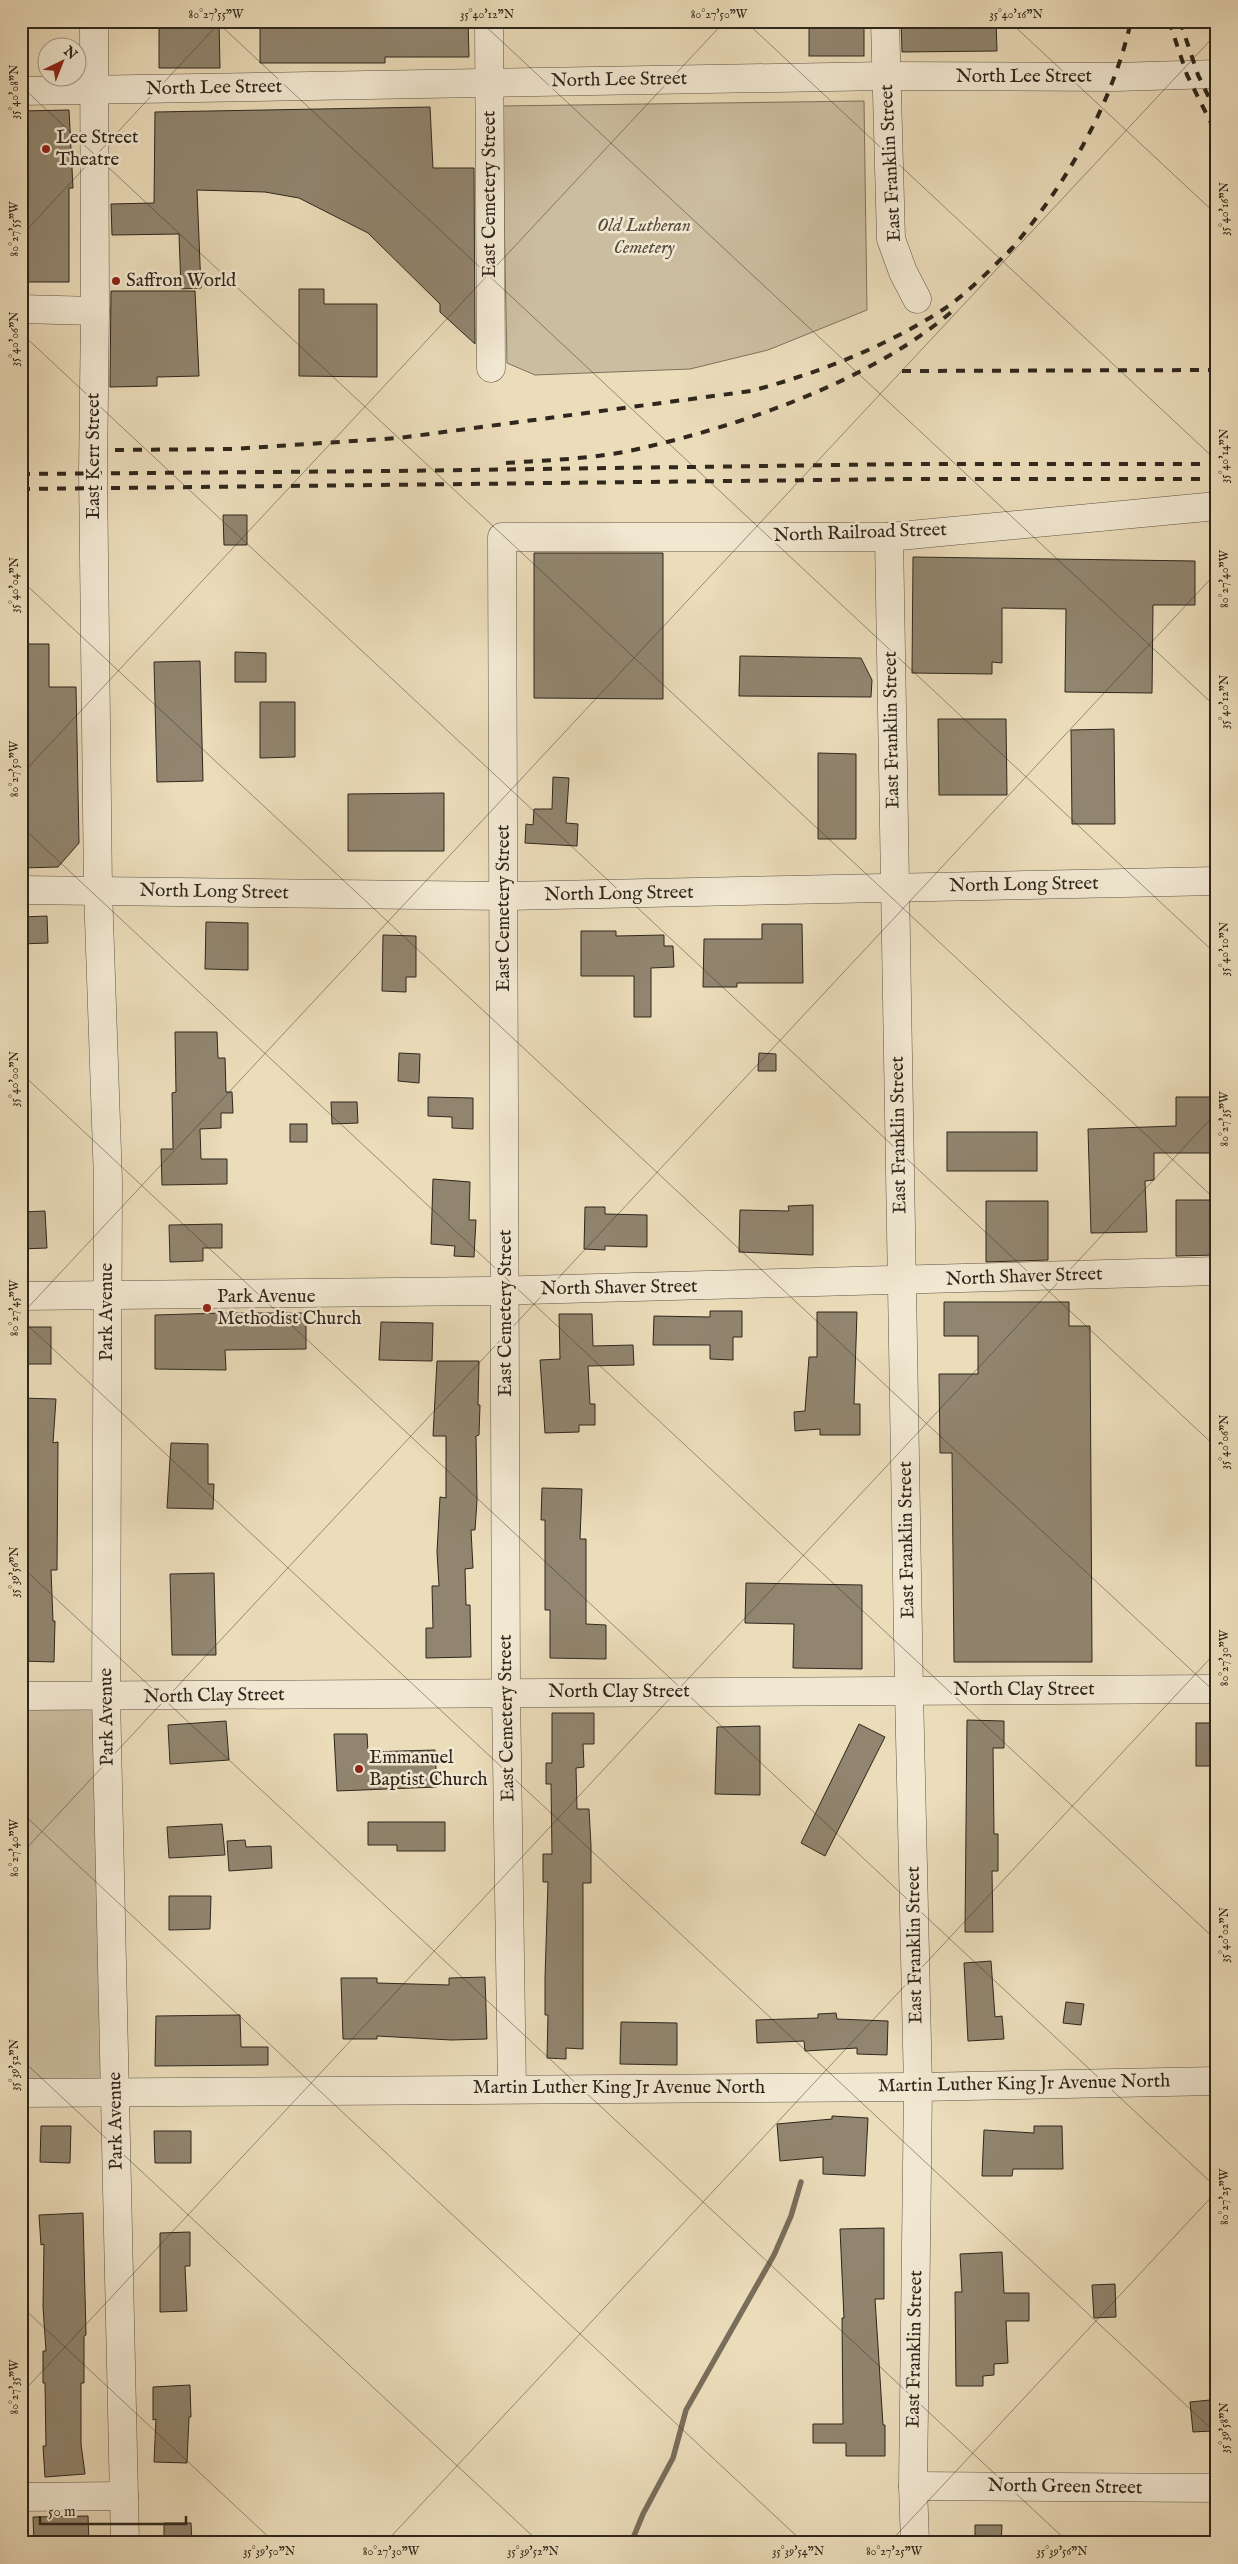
<svg xmlns="http://www.w3.org/2000/svg" width="1238" height="2564" font-family="'IM FELL English',serif">
  <style>
    .green { fill: #cbbd9f; stroke: #7d725e }
    .lines { fill: none; stroke-linecap: round; stroke-linejoin: round }
    .stream { stroke: #796e5b; stroke-width: 5.5 }
    .building { fill: #91856f; stroke: #2f271d }
    .minor-casing { stroke: #5e5444; stroke-width: 29 }
    .minor { stroke: #f2e8d2; stroke-width: 28 }
    .rail { stroke: #2f271d; stroke-width: 4; stroke-dasharray: 9 9; stroke-linecap: butt }
    .ticks { fill: none; stroke: #2f271d; stroke-width: 1; stroke-opacity: 0.45 }
    .poi-dot { fill: #8f2418; stroke: #f2e8d2; stroke-width: 2 }
    .labels { text-anchor: middle; dominant-baseline: central; stroke-width: 5; stroke-linejoin: round; paint-order: stroke }
    .street-label { font-size: 19px; fill: #2f271d; stroke: #f2e8d2 }
    .poi-label { font-size: 19px; fill: #2f271d; stroke: #f2e8d2; text-anchor: start }
    .park-label { font-size: 19px; font-style: italic; fill: #564c3e; stroke: #f2e8d2 }
    .neatline { fill: none; stroke: #2f271d; stroke-width: 2 }
    .ticks-label { font-size: 12px; text-anchor: middle; fill: #2f271d }
  </style>
  <rect width="100%" height="100%" fill="#ebdcba"/>
  <filter id="stains"><feTurbulence type="fractalNoise" baseFrequency=".004" numOctaves="4"/><feColorMatrix values="0 0 0 0 .2 0 0 0 0 .09 0 0 0 0 .02 0 0 0 .5 -.17"/></filter>
  <radialGradient id="worn" r=".72"><stop offset=".6" stop-color="#630" stop-opacity="0"/><stop offset="1" stop-color="#630" stop-opacity=".3"/></radialGradient>
  <g class="green">
    <path d="M864,101l3,209 -99,40 -78,19 -155,6 -28,-12 -5,-257z"/>
    <path d="M21,1696l85,1 10,395 -95,1z"/>
  </g>
  <g class="lines">
    <path class="stream" d="M631,2543l12,-29 30,-56 13,-48 88,-155 17,-39 10,-34"/>
  </g>
  <g class="building">
    <path d="M159,21h60l1,47h-61z"/>
    <path d="M260,21h208l1,36h-84v6h-125z"/>
    <rect x="809" y="21" width="55" height="35"/>
    <path d="M901,21h95l1,30 -95,1z"/>
    <path d="M430,107l3,61h41l1,176 -35,-32v-8l-72,-71 -69,-35 -34,-6 -68,-2 4,98 -20,1 -2,-55 -67,1 -1,-31 43,-1 1,-91z"/>
    <path d="M69,110l4,78h-4v94h-48v-171z"/>
    <path d="M299,289h25v15h53v73l-78,-1z"/>
    <path d="M111,291h84l4,85 -42,1v9l-47,1z"/>
    <path d="M223,515h24v30h-23z"/>
    <path d="M534,553h129v146l-129,-1z"/>
    <path d="M913,557l282,4v44h-42l-1,88 -87,-1 1,-83 -64,-1v55l-10,-1v12l-80,-1z"/>
    <path d="M21,644h28v43h27l3,156 -21,24 -37,1z"/>
    <path d="M235,652l31,1v29h-31z"/>
    <path d="M740,656l121,2 11,22 -1,17 -132,-1z"/>
    <path d="M200,661l3,120 -46,1 -3,-120z"/>
    <path d="M260,702h35v55l-35,1z"/>
    <path d="M938,719h68l1,76h-68z"/>
    <path d="M1114,729l1,95h-43l-1,-94z"/>
    <path d="M818,753l38,1v85h-38z"/>
    <path d="M553,777l16,1 -3,45 12,1 -1,22 -52,-3 1,-19 7,1 1,-16h18z"/>
    <path d="M444,793v58h-96v-57z"/>
    <path d="M47,916l1,27 -27,1v-27z"/>
    <path d="M206,922l42,1v47l-43,-1z"/>
    <path d="M762,924h40l1,59h-66v4h-34l1,-48h58z"/>
    <path d="M581,931h35v5l48,-1v11h9l1,21 -23,1v49h-17v-41h-53z"/>
    <path d="M383,935l33,1v41h-10v15l-24,-1z"/>
    <path d="M175,1032h42l1,26h7l1,34h6l1,21h-12v15l-21,1 1,30h26v25l-65,1 -1,-36h12l-1,-56 4,-1z"/>
    <path d="M399,1053l21,1 -1,29 -21,-2z"/>
    <path d="M759,1053l17,1v17h-18z"/>
    <path d="M428,1097l45,1v31l-21,-1v-11l-24,-1z"/>
    <path d="M1176,1097h41v56h-63v27l-9,1 2,51 -56,1 -3,-104 88,-3z"/>
    <path d="M331,1102h26l1,21 -26,1z"/>
    <rect x="290" y="1124" width="17" height="18"/>
    <rect x="947" y="1132" width="90" height="39"/>
    <path d="M433,1179l37,3 -1,38h7l-2,37 -20,-1 1,-10 -24,-2z"/>
    <path d="M1176,1200h41v55l-41,1z"/>
    <path d="M986,1201h62v59l-62,2z"/>
    <path d="M813,1205v50l-74,-3 1,-42 49,1 -1,-5z"/>
    <path d="M585,1207h20v7l42,1v32l-42,-1v4l-21,-1z"/>
    <path d="M45,1211l2,37 -26,1v-37z"/>
    <path d="M222,1224v24h-19v13l-33,1 -1,-37z"/>
    <path d="M944,1302h125v24h21l2,336h-138l-2,-209h-12l-1,-79h39v-38h-34z"/>
    <path d="M710,1311h32v26h-9v23l-23,-1v-14h-57l1,-29 56,1z"/>
    <path d="M817,1312h40l-3,92h6v31h-40v-6l-25,2 -1,-19 11,-1 4,-54h8z"/>
    <path d="M223,1313h83v36l-81,1 1,20 -71,-1v-54z"/>
    <path d="M559,1314h33l1,32 40,-1 1,20 -46,1 2,38h5v21h-16v7l-34,1 -5,-73 20,-1z"/>
    <path d="M381,1322l52,1 -1,38 -53,-1z"/>
    <rect x="21" y="1327" width="30" height="37"/>
    <path d="M437,1361h42l-1,44h2l-1,30 -3,1 1,64 -2,30h-4l2,38 -8,1 1,36h4l1,52 -45,1v-30h7l-1,-42h7l-2,-34 3,-55 6,1v-62h-13z"/>
    <path d="M21,1398l35,1 -3,44 5,-1 -1,128h-6l2,51h2l-1,41 -33,-1z"/>
    <path d="M171,1443l37,1v40h6l-1,25 -46,-1z"/>
    <path d="M542,1488l40,1 -2,50h6v85l20,1v34l-56,-1v-48h-5v-90h-4z"/>
    <path d="M214,1573l2,82h-44l-2,-81z"/>
    <path d="M746,1583l116,2v84l-69,-1 1,-44 -49,-1z"/>
    <path d="M552,1713h42v31h-11l1,23 -8,1 1,41h12l2,37v37h-8v166l-17,-1v11l-19,-1 1,-43h-3v-37l3,-96h-5v-28h9l-1,-70h-5v-21h6z"/>
    <path d="M967,1720l37,1v27h-11l1,86h4v37h-6l1,61h-28z"/>
    <path d="M226,1721l3,39 -59,4 -2,-39z"/>
    <rect x="1196" y="1723" width="21" height="43"/>
    <path d="M859,1724l26,13 -60,119 -24,-13z"/>
    <path d="M760,1726v69l-45,-1 2,-67z"/>
    <path d="M334,1734h33l1,18 67,-2 2,37 -100,4z"/>
    <path d="M368,1822h77v29h-48v-6h-29z"/>
    <path d="M222,1824l3,31 -56,3 -2,-31z"/>
    <path d="M245,1840l1,7 25,-1 1,22 -43,3 -2,-30z"/>
    <path d="M169,1896h42l-1,33 -41,1z"/>
    <path d="M991,1961l4,56 7,-1 2,23 -36,2 -4,-78z"/>
    <path d="M485,1977l2,62 -36,1 -74,-4v3h-34l-2,-61h36v5l72,2v-7z"/>
    <path d="M1066,2002l18,2 -3,21 -18,-2z"/>
    <path d="M836,2013l1,6 51,2 -1,34 -30,-1v-6l-52,3 -1,-10 -47,2 -1,-23 62,-2v-4z"/>
    <path d="M240,2015l1,32h27v18l-113,1 1,-50z"/>
    <path d="M621,2022l56,1v42l-57,-1z"/>
    <path d="M832,2116l36,2 -3,58 -42,-2v-17l-43,4 -3,-37 55,-5z"/>
    <path d="M41,2126h30l-1,37 -30,-1z"/>
    <path d="M1034,2126h28l1,43h-50l-1,7h-30l2,-46 50,3z"/>
    <path d="M154,2131h37v32h-36z"/>
    <path d="M83,2213l3,122 -2,1v47h-3v61l4,30 -40,3 -2,-31h3l-1,-63h-2v-32h3l-3,-44 1,-63 -3,1 -2,-30z"/>
    <path d="M884,2228v71h-9l8,126h2v31h-39v-13h-33v-19h30l-1,-106h2l-4,-89z"/>
    <path d="M190,2232v34h-5l2,45 -27,1v-79z"/>
    <path d="M1002,2252l2,41h25v28h-23l2,42 -14,1v11l-11,1v10h-27l-1,-94h7l-2,-38z"/>
    <path d="M1115,2284l1,33 -22,1 -2,-33z"/>
    <path d="M190,2385l1,32h-2l-2,46 -33,-1 2,-43 -3,1v-33z"/>
    <path d="M1210,2400l2,31 -19,1 -3,-30z"/>
    <path d="M88,2516l1,27h-55l-1,-26z"/>
    <path d="M164,2523h27l1,20h-28z"/>
    <path d="M975,2525h27l-1,18h-26z"/>
  </g>
  <g class="lines">
    <g class="minor-casing">
      <g id="minor">
        <path d="M94,21l1,290 -2,162 5,417 10,291 -2,516 19,846"/>
        <path d="M489,21l2,347"/>
        <path d="M885,21l6,218 12,33 14,27"/>
        <path d="M21,91l865,-15 229,1 102,-3"/>
        <path d="M21,309l74,2"/>
        <path d="M889,537l20,1154 9,396 -5,399 2,57"/>
        <path d="M21,890l482,6 714,-15"/>
        <path d="M21,1296l468,-5 728,-20"/>
        <path d="M21,1696l1196,-7"/>
        <path d="M512,2089l-6,-397 -4,-1155h387l328,-31"/>
        <path d="M21,2093l897,-6 299,-6"/>
        <path d="M913,2486l304,2"/>
        <path d="M21,2497l103,-1"/>
      </g>
    </g>
    <use href="#minor" class="minor"/>
    <g class="rail">
      <path d="M1169,21l18,54 30,60"/>
      <path d="M1180,21l18,54 19,39"/>
      <path d="M1008,253c56,-65 104,-147 123,-232"/>
      <path d="M902,371l315,-1"/>
      <path d="M115,450l117,-1 167,-11 352,-47c68,-18 134,-44 193,-82 25,-17 47,-40 68,-61"/>
      <path d="M506,463c44,-3 88,-4 132,-14 105,-24 237,-69 319,-142"/>
      <path d="M21,474l371,-3 517,-7h308"/>
      <path d="M21,489l888,-10h308"/>
    </g>
  </g>
  <path class="ticks" d="M216,21l1001,934M480,21l737,687M745,21l472,440M1009,21l208,194M21,86l1196,1115M21,236l200,-215M21,333l1196,1115M21,580l1196,1114M21,775l704,-754M21,826l1196,1115M21,1073l1196,1115M21,1315l1196,-1282M21,1319l1196,1115M21,1566l1048,977M21,1812l783,731M21,1854l1196,-1282M21,2059l519,484M21,2306l254,237M21,2394l1196,-1282M385,2543l832,-892M889,2543l328,-352"/>
  <g class="poi-dot">
    <circle cx="46" cy="149" r="5"/>
    <circle cx="116" cy="281" r="5"/>
    <circle cx="207" cy="1308" r="5"/>
    <circle cx="359" cy="1769" r="5"/>
  </g>
  <g class="labels">
    <g class="street-label">
      <text x="1024" y="77">North Lee Street</text>
      <text transform="translate(619 80) rotate(-1)">North Lee Street</text>
      <text transform="translate(214 88) rotate(-1)">North Lee Street</text>
      <text transform="translate(891 163) rotate(-93)">East Franklin Street</text>
      <text transform="translate(490 194) rotate(-90)">East Cemetery Street</text>
      <text transform="translate(94 456) rotate(-90)">East Kerr Street</text>
      <text transform="translate(860 533) rotate(-2)">North Railroad Street</text>
      <text transform="translate(892 730) rotate(-91)">East Franklin Street</text>
      <text transform="translate(1024 885) rotate(-1)">North Long Street</text>
      <text transform="translate(214 892) rotate(1)">North Long Street</text>
      <text transform="translate(619 894) rotate(-1)">North Long Street</text>
      <text transform="translate(504 908) rotate(-90)">East Cemetery Street</text>
      <text transform="translate(899 1135) rotate(-91)">East Franklin Street</text>
      <text transform="translate(1024 1277) rotate(-2)">North Shaver Street</text>
      <text transform="translate(619 1288) rotate(-1)">North Shaver Street</text>
      <text transform="translate(107 1312) rotate(-90)">Park Avenue</text>
      <text transform="translate(506 1313) rotate(-90)">East Cemetery Street</text>
      <text transform="translate(907 1540) rotate(-91)">East Franklin Street</text>
      <text x="1024" y="1690">North Clay Street</text>
      <text x="619" y="1692">North Clay Street</text>
      <text transform="translate(214 1696) rotate(-1)">North Clay Street</text>
      <text transform="translate(107 1717) rotate(-91)">Park Avenue</text>
      <text transform="translate(507 1718) rotate(-91)">East Cemetery Street</text>
      <text transform="translate(915 1945) rotate(-91)">East Franklin Street</text>
      <text transform="translate(1024 2084) rotate(-1)">Martin Luther King Jr Avenue North</text>
      <text x="619" y="2088">Martin Luther King Jr Avenue North</text>
      <text transform="translate(116 2121) rotate(-91)">Park Avenue</text>
      <text transform="translate(915 2349) rotate(-89)">East Franklin Street</text>
      <text transform="translate(1065 2487) rotate(1)">North Green Street</text>
    </g>
    <g class="poi-label">
      <text x="56" y="138">Lee Street<tspan x="56" dy="22">Theatre</tspan></text>
      <text x="126" y="281">Saffron World</text>
      <text x="217" y="1297">Park Avenue<tspan x="217" dy="22">Methodist Church</tspan></text>
      <text x="369" y="1758">Emmanuel<tspan x="369" dy="22">Baptist Church</tspan></text>
    </g>
    <g class="park-label">
      <text x="644" y="226">Old Lutheran<tspan x="644" dy="22">Cemetery</tspan></text>
    </g>
  </g>
  <rect width="1238" height="2564" fill="none" stroke="#ebdcba" stroke-width="55"/>
  <g transform="translate(62 62) rotate(43)"><circle r="24" fill="#f2e8d2" stroke="#a49b8a"/>
  <path d="M0-4L9 19L0 12L-9 19Z" fill="#8f2418"/>
  <text y="-8" font-size="14" font-weight="bold" text-anchor="middle" fill="#2f271d">N</text>
  </g>
  <path d="M40 2516v8h146v-8" fill="none" stroke="#2f271d" stroke-width="2.5"/>
  <text x="48" y="2516" font-size="15" fill="#2f271d" stroke="#f2e8d2" stroke-width="4" paint-order="stroke">50 m</text>
  <rect x="28" y="28" width="1182" height="2508" class="neatline"/>
  <g class="ticks-label">
    <text x="216" y="18">80°27'55"W</text>
    <text x="487" y="18">35°40'12"N</text>
    <text x="719" y="18">80°27'50"W</text>
    <text x="1016" y="18">35°40'16"N</text>
    <text transform="translate(14 92) rotate(-90)" y="4">35°40'08"N</text>
    <text transform="translate(1224 209) rotate(-90)" y="4">35°40'16"N</text>
    <text transform="translate(14 229) rotate(-90)" y="4">80°27'55"W</text>
    <text transform="translate(14 339) rotate(-90)" y="4">35°40'06"N</text>
    <text transform="translate(1224 456) rotate(-90)" y="4">35°40'14"N</text>
    <text transform="translate(1224 579) rotate(-90)" y="4">80°27'40"W</text>
    <text transform="translate(14 585) rotate(-90)" y="4">35°40'04"N</text>
    <text transform="translate(1224 702) rotate(-90)" y="4">35°40'12"N</text>
    <text transform="translate(14 769) rotate(-90)" y="4">80°27'50"W</text>
    <text transform="translate(1224 949) rotate(-90)" y="4">35°40'10"N</text>
    <text transform="translate(14 1079) rotate(-90)" y="4">35°40'00"N</text>
    <text transform="translate(1224 1119) rotate(-90)" y="4">80°27'35"W</text>
    <text transform="translate(14 1308) rotate(-90)" y="4">80°27'45"W</text>
    <text transform="translate(1224 1442) rotate(-90)" y="4">35°40'06"N</text>
    <text transform="translate(14 1572) rotate(-90)" y="4">35°39'56"N</text>
    <text transform="translate(1224 1658) rotate(-90)" y="4">80°27'30"W</text>
    <text transform="translate(14 1848) rotate(-90)" y="4">80°27'40"W</text>
    <text transform="translate(1224 1935) rotate(-90)" y="4">35°40'02"N</text>
    <text transform="translate(14 2065) rotate(-90)" y="4">35°39'52"N</text>
    <text transform="translate(1224 2197) rotate(-90)" y="4">80°27'25"W</text>
    <text transform="translate(14 2387) rotate(-90)" y="4">80°27'35"W</text>
    <text transform="translate(1224 2428) rotate(-90)" y="4">35°39'58"N</text>
    <text x="269" y="2555">35°39'50"N</text>
    <text x="391" y="2555">80°27'30"W</text>
    <text x="533" y="2555">35°39'52"N</text>
    <text x="798" y="2555">35°39'54"N</text>
    <text x="894" y="2555">80°27'25"W</text>
    <text x="1062" y="2555">35°39'56"N</text>
  </g>
  <rect width="100%" height="100%" filter="url(#stains)"/>
  <rect width="100%" height="100%" fill="url(#worn)"/>
</svg>
